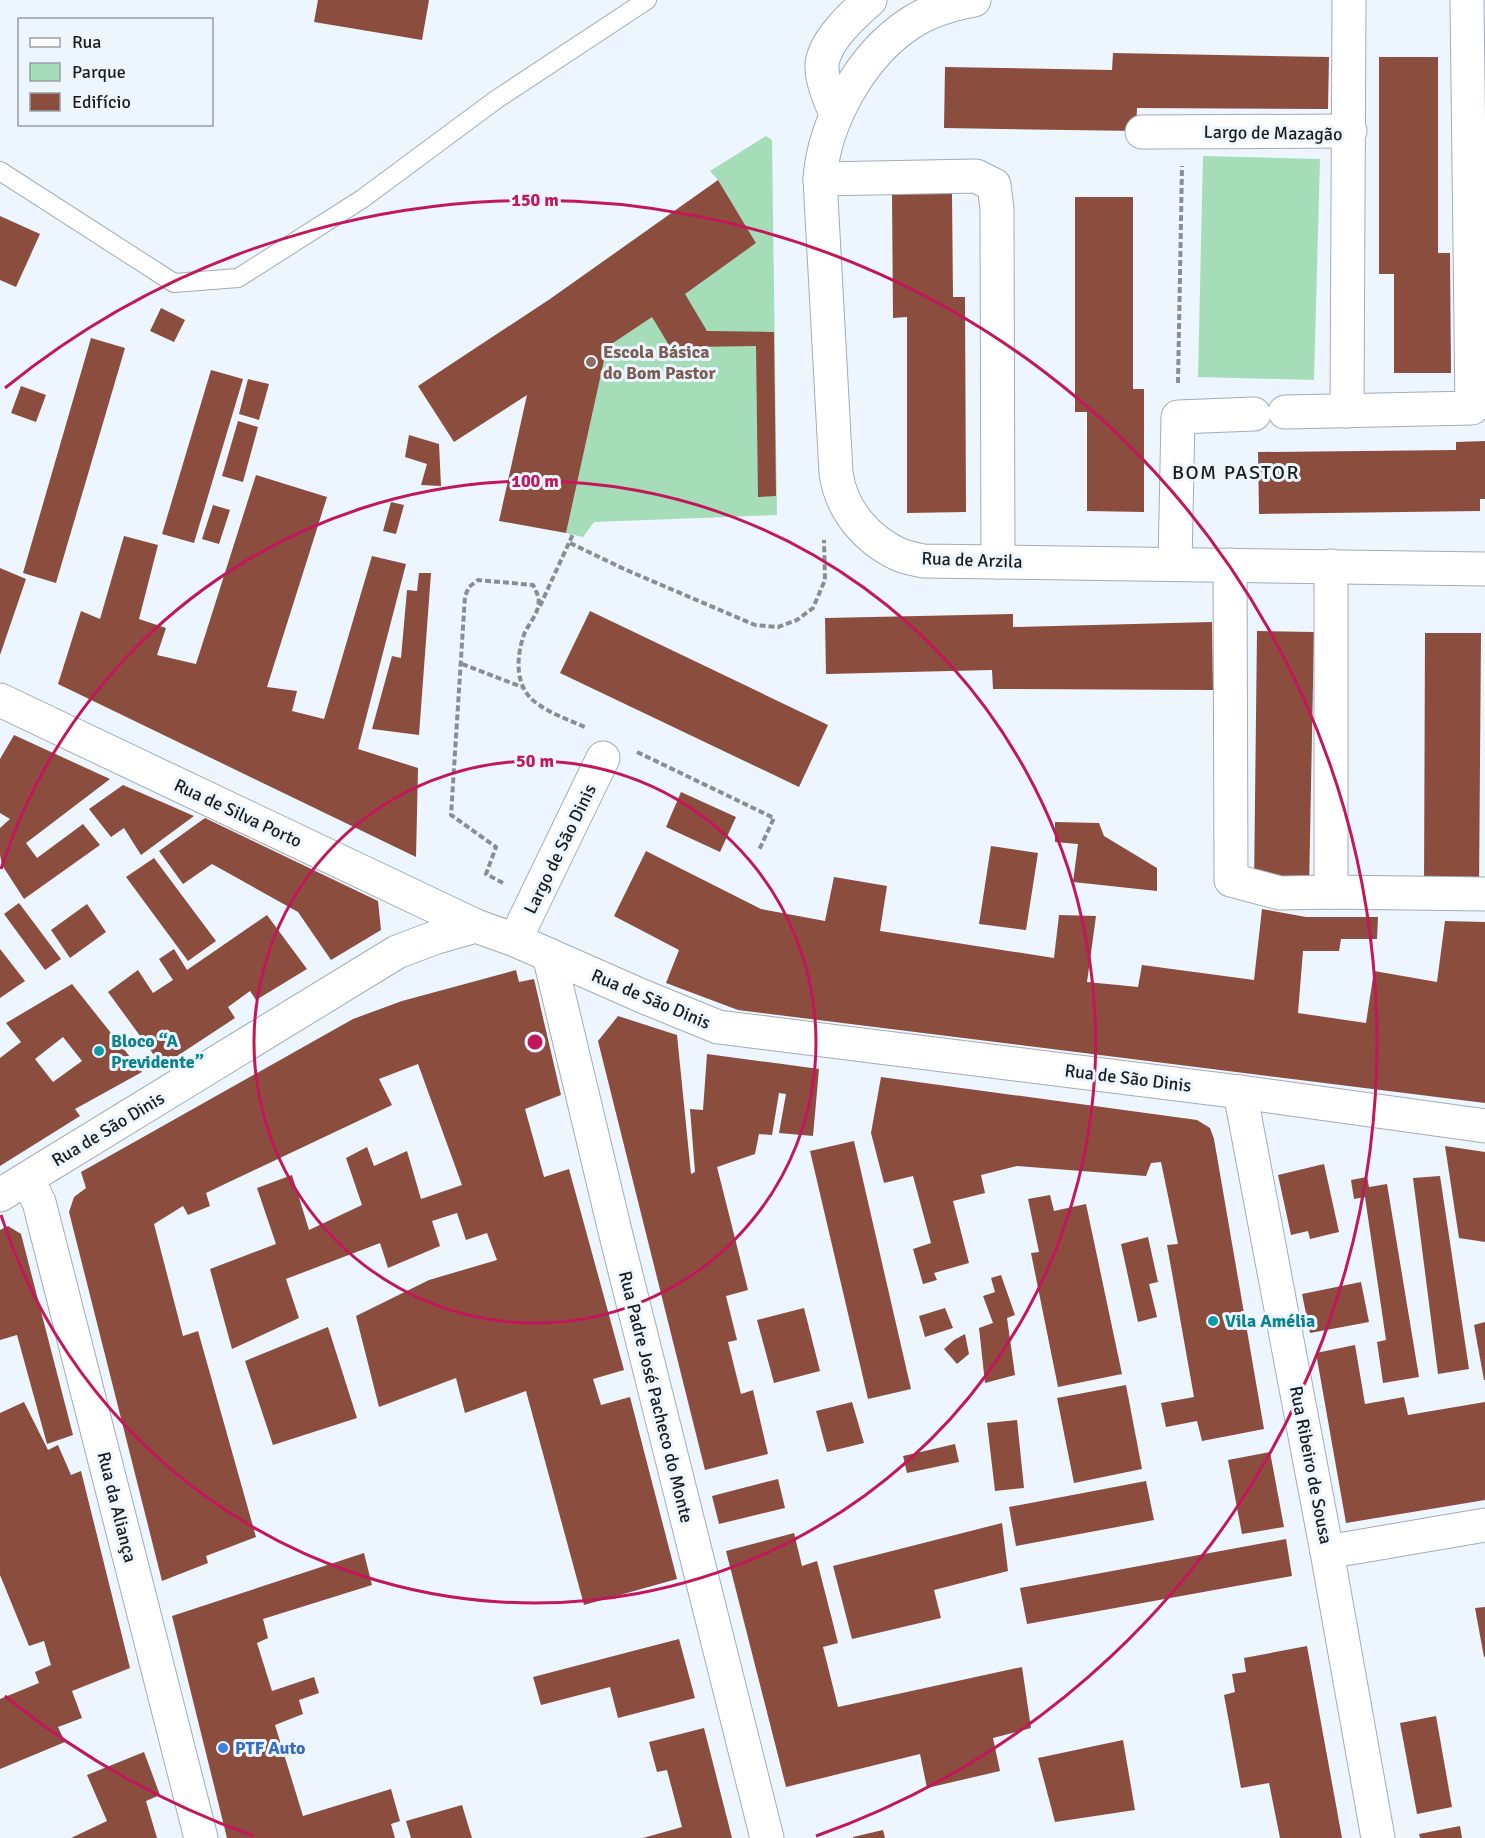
<svg xmlns="http://www.w3.org/2000/svg" width="1485" height="1838" font-family="Signika,sans-serif">
  <style>
    .green { fill: #a5ddb9 }
    .building { fill: #8b4d3e; fill-rule: evenodd }
    .lines { fill: none; stroke-linecap: round; stroke-linejoin: round }
    .lane-casing { stroke: #a3acb4; stroke-width: 20 }
    .street-casing { stroke: #a3acb4; stroke-width: 35 }
    .secondary-casing { stroke: #a3acb4; stroke-width: 35 }
    .path { stroke: #888e94; stroke-width: 4; stroke-dasharray: 6 3; stroke-linecap: butt }
    .lane { stroke: #fff; stroke-width: 18 }
    .street { stroke: #fff; stroke-width: 33 }
    .secondary { stroke: #fff; stroke-width: 33 }
    .ring { fill: none; stroke: #c2185b; stroke-width: 3 }
    .education-dot { fill: #8d6e63; stroke: #edf6ff; stroke-width: 2 }
    .culture-dot { fill: #0f9aa8; stroke: #edf6ff; stroke-width: 2 }
    .shop-dot { fill: #3f7fe0; stroke: #edf6ff; stroke-width: 2 }
    .labels { text-anchor: middle; dominant-baseline: central; stroke-width: 6; stroke-linejoin: round; paint-order: stroke }
    .street-label { font-size: 18px; fill: #1a1d20; stroke: #edf6ff }
    .education-label { font-size: 18px; font-weight: bold; fill: #785e54; stroke: #edf6ff; text-anchor: start }
    .culture-label { font-size: 18px; font-weight: bold; fill: #0d838f; stroke: #edf6ff; text-anchor: start }
    .shop-label { font-size: 18px; font-weight: bold; fill: #366cbe; stroke: #edf6ff; text-anchor: start }
    .neighbourhood-label { font-size: 20px; letter-spacing: 1.5px; fill: #1a1d20; stroke: #edf6ff }
    .centre { fill: #c2185b; stroke: #edf6ff; stroke-width: 3 }
    .ring-label { font-size: 18px; text-anchor: middle; font-weight: bold; fill: #c2185b; stroke: #edf6ff; stroke-width: 6; stroke-linejoin: round; paint-order: stroke }
  </style>
  <rect width="100%" height="100%" fill="#edf6ff"/>
  <g class="green">
    <path d="M766,136l6,4 5,375 -183,7 -11,15 -17,-4 41,-186 149,-104 -38,-63 -8,-9z"/>
    <path d="M1203,156l117,3 -6,221 -116,-3z"/>
  </g>
  <g class="building">
    <path d="M318,0h111l-7,40 -108,-18z"/>
    <path d="M1113,53l216,4 -1,52 -191,-1 -1,23 -192,-3 1,-61 167,3z"/>
    <path d="M1379,57h59v196h12l1,120h-57v-99h-15z"/>
    <path d="M718,180l38,63 -71,51 22,37 67,1 2,164 -18,1 -2,-151 -66,1 -15,8 -23,-38 -45,30 -41,186 -67,-12 28,-126 -73,47 -36,-56 132,-87z"/>
    <path d="M892,194h60l1,103h12l1,215 -59,1v-196l-14,1z"/>
    <path d="M1075,197h58v192h11v123l-57,-1v-99h-12z"/>
    <path d="M0,216l40,18 -24,53 -16,-7z"/>
    <path d="M161,308l24,12 -11,22 -24,-11z"/>
    <path d="M91,338l34,10 -69,235 -33,-10z"/>
    <path d="M211,370l32,9 -49,164 -32,-9z"/>
    <path d="M248,379l21,5 -10,36 -20,-6z"/>
    <path d="M21,386l25,9 -10,27 -25,-9z"/>
    <path d="M238,421l20,6 -15,55 -21,-6z"/>
    <path d="M409,435l30,9 2,42 -20,-1 6,-21 -22,-7z"/>
    <path d="M1485,441v58h-5v12l-221,3 -1,-62 198,-2v-8z"/>
    <path d="M256,475l71,22 -60,190 30,4 -5,20 32,8 48,-163 34,8 -48,185 60,19 -2,89 -358,-173 23,-73 19,8 24,-83 34,9 -19,74 27,9 -9,27 39,9z"/>
    <path d="M391,502l13,3 -8,29 -13,-3z"/>
    <path d="M213,505l17,5 -11,34 -17,-5z"/>
    <path d="M0,568l26,11 -26,76z"/>
    <path d="M419,573h12l-12,162 -47,-6 20,-73 9,2 6,-68 10,1z"/>
    <path d="M590,611l238,114 -29,62 -239,-114z"/>
    <path d="M1013,614v13l199,-5 1,68 -220,-1 -1,-19 -166,4 -1,-56z"/>
    <path d="M1257,631l57,1 -5,258 -55,-3z"/>
    <path d="M1425,633h56l-2,257h-55z"/>
    <path d="M14,735l96,44 -84,64 11,15 46,-34 17,21 -76,54 -22,-34 -2,-10v-27l10,-9 -10,-6v-54z"/>
    <path d="M123,785l71,31 -53,39 -17,-27 -13,9 -22,-28z"/>
    <path d="M681,792l55,25 -16,35 -54,-25z"/>
    <path d="M205,818l173,83 3,29 -50,30 -33,-48 -86,-48 -29,20 -24,-33z"/>
    <path d="M1055,822l44,1 5,13 53,32v23l-84,-9 5,-38 -23,-2z"/>
    <path d="M991,846l47,7 -12,77 -47,-6z"/>
    <path d="M646,851l115,58 64,12 9,-44 53,9 -7,45 174,27 5,-43 37,1 -9,66 51,5 4,-22 112,15 8,-71 44,8h72l-1,22h-36l-2,12h-36l-5,62 68,10 8,-52 63,11 8,-61 40,1v181l-747,-93 -72,-27 13,-33 -65,-34z"/>
    <path d="M154,858l62,83 -28,20 -62,-84z"/>
    <path d="M19,903l42,56 -16,11 -41,-56z"/>
    <path d="M87,904l19,28 -36,26 -19,-28z"/>
    <path d="M267,915l40,54 -51,31 -6,-9 -22,16 7,11 -73,48 -54,-74 30,-22 15,23 20,-13 -14,-21 15,-10 13,21z"/>
    <path d="M0,949l25,32 -25,17z"/>
    <path d="M516,970l3,12 15,-3 27,116 -36,14 19,68 25,-8 55,201 -31,9 8,26 29,-8 47,182 -93,26 -58,-214 -61,22 -9,-35 -77,29 -23,-91 73,-36 68,-20 -10,-27 -21,7 -9,-27 -25,8 8,25 -52,22 -8,-25 -94,36 13,39 -67,31 -22,-80 66,-25 -19,-56 35,-13 17,55 53,-25 -16,-47 21,-11 7,19 33,-15 14,48 41,-14 -44,-121 -39,15 13,26 -186,88 4,13 -22,9 -5,-9 -29,18 29,112 15,-5 58,206 -50,19 2,7 -46,18 -93,-369 5,-15 12,-9 -5,-16 272,-153 49,-18z"/>
    <path d="M72,984l70,88 -67,37 5,7 -80,50v-108l21,-16 -15,-19zM63,1037l19,24 -29,21 -18,-23z"/>
    <path d="M618,1016l59,19 14,139 4,-2 -5,-63 13,1 4,-56 112,15 -6,67 -34,-3 7,-39 -7,-1 -7,42 -13,-1 -4,20 -38,13 31,123 -22,6 11,44 -9,2 13,52 12,-4 15,64 -63,16 -107,-429z"/>
    <path d="M881,1077l316,43 13,8 4,11 50,290 -62,12 -5,-20 -31,6 -5,-24 33,-6 -27,-152 11,-1 -17,-82 -10,1 -5,13 -129,-10 -36,9 4,18 -32,8 16,62 -35,10 3,7 -14,4 -10,-35 18,-6 -18,-67 -29,7 -13,-50z"/>
    <path d="M854,1141l57,248 -43,10 -58,-248z"/>
    <path d="M1445,1146l40,6v90l-26,-4z"/>
    <path d="M1324,1164l15,68 -29,7 -2,-8 -17,4 -13,-60z"/>
    <path d="M1440,1176l29,193 -31,5 -25,-196z"/>
    <path d="M1367,1177l2,10 18,-3 32,193 -36,6 -6,-41 9,-2 -21,-143 -11,2 -3,-19z"/>
    <path d="M1050,1195l4,16 32,-7 36,170 -64,13 -27,-134 8,-1 -11,-53z"/>
    <path d="M8,1226l13,8 52,201 -26,9 -30,-109 -17,5v-110z"/>
    <path d="M1148,1237l10,45 -9,2 8,33 -19,5 -17,-78z"/>
    <path d="M1001,1275l14,40 -8,3 8,57 -30,8 -6,-55 14,-5 -10,-27 12,-4 -4,-14z"/>
    <path d="M1361,1282l8,40 -59,11 -8,-39z"/>
    <path d="M804,1308l16,63 -46,12 -17,-63z"/>
    <path d="M945,1308l8,20 -28,9 -6,-21z"/>
    <path d="M1485,1322v58h-1l-10,-55z"/>
    <path d="M328,1327l29,91 -84,27 -28,-84z"/>
    <path d="M965,1334l4,20 -12,10 -13,-15 10,-9z"/>
    <path d="M1355,1345l10,59 39,-7 4,18 77,-13v98l-139,23 -30,-170z"/>
    <path d="M1126,1385l16,84 -68,14 -17,-85z"/>
    <path d="M24,1402l24,48 10,-5 13,30 10,-4 49,197 -58,23 10,27 -24,9 7,15 -65,27v-70l39,-16 -4,-11 16,-7 -7,-24 -15,5 -29,-71v-162z"/>
    <path d="M852,1402l12,41 -37,9 -11,-41z"/>
    <path d="M1017,1420l7,68 -29,3 -8,-68z"/>
    <path d="M955,1444l4,18 -52,11 -4,-17z"/>
    <path d="M1270,1452l14,75 -42,7 -14,-74z"/>
    <path d="M778,1479l7,29 -66,16 -7,-28z"/>
    <path d="M1146,1481l8,39 -138,26 -7,-39z"/>
    <path d="M1002,1523l6,48 -74,19 7,28 -89,21 -19,-73z"/>
    <path d="M794,1533l8,33 15,-5 21,82 -15,4 15,60 184,-40 9,61 -38,10 7,33 -73,17 -7,-34 -134,33 -60,-236z"/>
    <path d="M1286,1539l6,37 -265,48 -7,-36z"/>
    <path d="M364,1553l8,32 -109,34 5,19 -11,5 15,48 42,-14 5,16 -20,7 4,14 -28,11 28,91 88,-27 9,32 -9,3 4,14h-168l-55,-222z"/>
    <path d="M1485,1607v50h-1l-9,-49z"/>
    <path d="M679,1639l16,59 -77,20 -8,-31 -69,18 -8,-28z"/>
    <path d="M1307,1646l35,192h-62l-11,-55 -28,5 -17,-93 11,-3 -3,-18 14,-2 -2,-14z"/>
    <path d="M1436,1716l16,91 -35,7 -17,-91z"/>
    <path d="M704,1728l28,110h-89l39,-11 -15,-57 -10,2 -8,-30z"/>
    <path d="M1123,1740l12,70 -80,12 -17,-64z"/>
    <path d="M144,1752l16,43 -14,6 11,37h-86l36,-17 -20,-46z"/>
    <path d="M462,1805l10,33h-61l-5,-17z"/>
    <path d="M1460,1826l2,12h-42l-1,-4z"/>
    <path d="M883,1830l2,8h-32v-1z"/>
  </g>
  <g class="lines">
    <g class="lane-casing">
      <path id="lane" d="M0,171l174,112 64,-5 124,-79 135,-100 150,-99"/>
    </g>
    <g class="street-casing">
      <g id="street">
        <path d="M974,0c-22,4 -46,11 -65,24 -48,32 -85,98 -89,155l16,294c5,37 31,67 64,82 7,3 16,4 23,6l562,8"/>
        <path d="M836,114c-6,-14 -15,-34 -14,-50 3,-24 31,-49 48,-64"/>
        <path d="M1142,132l208,-1"/>
        <path d="M820,179l156,-3 18,9 3,24 1,353"/>
        <path d="M1347,411l2,-411"/>
        <path d="M1285,412l187,-4 -5,-408"/>
        <path d="M1175,564l3,-147 76,-3"/>
        <path d="M1230,565l1,315 49,13 51,-1 154,2"/>
        <path d="M0,700l476,226"/>
        <path d="M1331,892v-326"/>
        <path d="M515,940l88,-182"/>
        <path d="M549,955l66,276 152,607"/>
        <path d="M1240,1092l87,460 51,286"/>
        <path d="M27,1179l12,23 162,636"/>
        <path d="M1327,1552l158,-27"/>
      </g>
    </g>
    <g class="secondary-casing">
      <path id="secondary" d="M0,1195l397,-243 37,-14 42,-12 39,14 127,56 76,31 522,65 245,34"/>
    </g>
    <g class="path">
      <path d="M1178,383l4,-217"/>
      <path d="M570,543l54,26 131,56 23,2 19,-7 16,-12 12,-28 -1,-40"/>
      <path d="M540,606l33,-72"/>
      <path d="M462,664l60,23"/>
      <path d="M637,752l137,66 -15,32"/>
      <path d="M503,883l-17,-9 10,-27 -45,-32 14,-219 4,-9 9,-7 55,5c4,8 7,13 5,22 -2,9 -9,17 -13,25 -9,23 -11,54 10,70 14,11 34,18 50,25"/>
    </g>
    <use href="#lane" class="lane"/>
    <use href="#street" class="street"/>
    <use href="#secondary" class="secondary"/>
  </g>
  <g class="ring">
    <circle cx="535" cy="1042" r="281"/>
    <path d="M1 869A561 561 0 1 1 1 1215"/>
    <path d="M254 1836A842 842 0 0 1 5 1696M5 388A842 842 0 1 1 816 1836"/>
  </g>
  <circle class="education-dot" cx="591" cy="362" r="6"/>
  <g class="culture-dot">
    <circle cx="99" cy="1051" r="6"/>
    <circle cx="1213" cy="1321" r="6"/>
  </g>
  <circle class="shop-dot" cx="223" cy="1748" r="6"/>
  <g class="labels">
    <g class="street-label">
      <text transform="translate(1273 133) rotate(1)">Largo de Mazagão</text>
      <text transform="translate(972 560) rotate(2)">Rua de Arzila</text>
      <text transform="translate(238 813) rotate(25)">Rua de Silva Porto</text>
      <text transform="translate(560 849) rotate(-64)">Largo de São Dinis</text>
      <text transform="translate(651 999) rotate(23)">Rua de São Dinis</text>
      <text transform="translate(1128 1078) rotate(7)">Rua de São Dinis</text>
      <text transform="translate(108 1129) rotate(-31)">Rua de São Dinis</text>
      <text transform="translate(656 1397) rotate(76)">Rua Padre José Pacheco do Monte</text>
      <text transform="translate(1311 1465) rotate(79)">Rua Ribeiro de Sousa</text>
      <text transform="translate(117 1507) rotate(76)">Rua da Aliança</text>
    </g>
    <g class="education-label">
      <text x="603" y="352">Escola Básica<tspan x="603" dy="21">do Bom Pastor</tspan></text>
    </g>
    <g class="culture-label">
      <text x="111" y="1041">Bloco “A<tspan x="111" dy="21">Previdente”</tspan></text>
      <text x="1225" y="1321">Vila Amélia</text>
    </g>
    <g class="shop-label">
      <text x="235" y="1748">PTF Auto</text>
    </g>
    <g class="neighbourhood-label">
      <text x="1236" y="472">BOM PASTOR</text>
    </g>
  </g>
  <circle cx="535" cy="1042" r="9" class="centre"/>
  <g class="ring-label">
    <text x="535" y="206">150 m</text>
    <text x="535" y="487">100 m</text>
    <text x="535" y="767">50 m</text>
  </g>
  <rect x="18" y="18" width="195" height="108" fill="#edf6ff" stroke="#999fa6" stroke-width="1.5"/>
  <rect x="30" y="38" width="30" height="9" fill="#ffffff" stroke="#999fa6" stroke-width="1.5"/>
  <text x="72" y="48" font-size="18" fill="#1a1d20">Rua</text>
  <rect x="30" y="63" width="30" height="18" fill="#a5ddb9" stroke="#999fa6" stroke-width="1.5"/>
  <text x="72" y="78" font-size="18" fill="#1a1d20">Parque</text>
  <rect x="30" y="93" width="30" height="18" fill="#8b4d3e" stroke="#999fa6" stroke-width="1.5"/>
  <text x="72" y="108" font-size="18" fill="#1a1d20">Edifício</text>
</svg>
